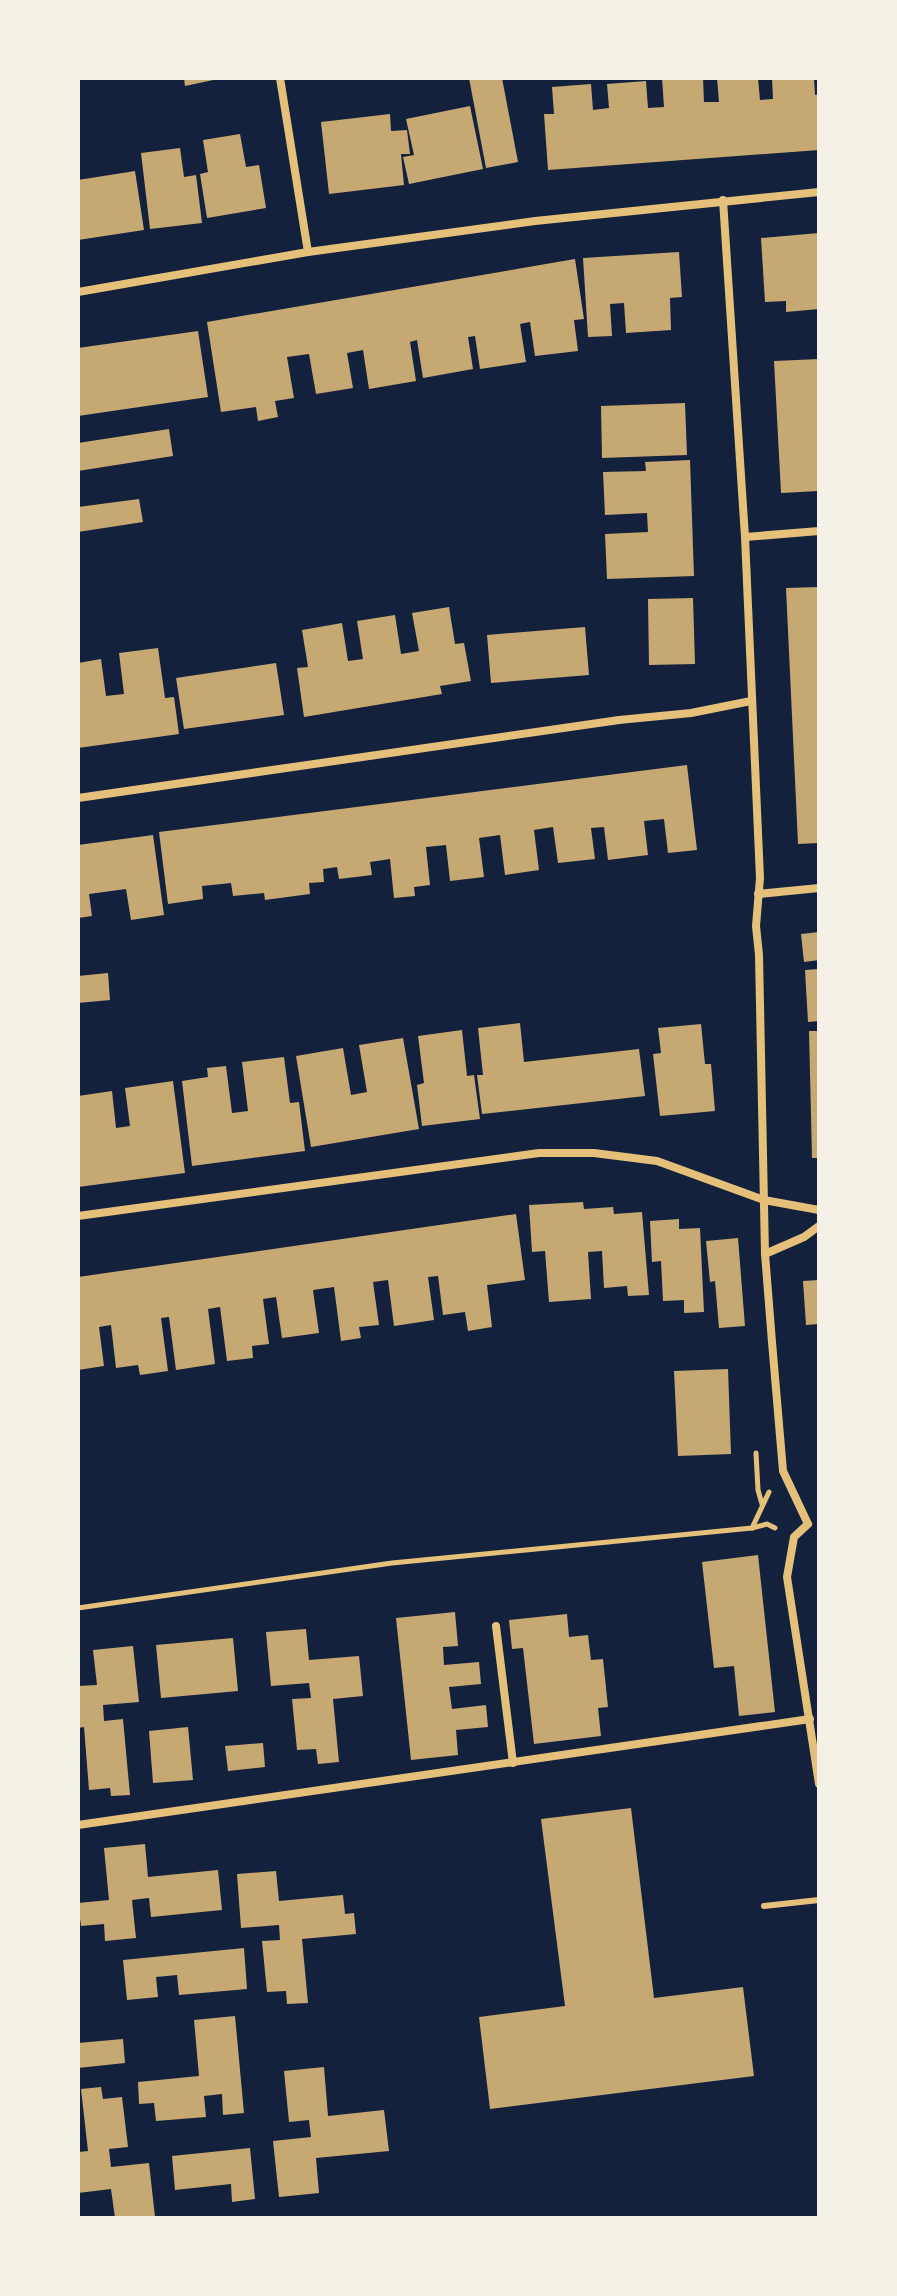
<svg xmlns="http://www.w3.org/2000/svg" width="897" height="2296" font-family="Karla,sans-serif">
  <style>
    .building { fill: #c6a872 }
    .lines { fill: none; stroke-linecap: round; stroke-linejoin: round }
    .path { stroke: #e5c07b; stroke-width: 5 }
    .service { stroke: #e5c07b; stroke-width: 6 }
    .minor { stroke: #e5c07b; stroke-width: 8 }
  </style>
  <rect width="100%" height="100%" fill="#14213d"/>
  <g class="building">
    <path d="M184,78h34v1l-33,7z"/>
    <path d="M469,78h33l16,84 -32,6z"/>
    <path d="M662,78h41l1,24h15l-2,-24h41l2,22 13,-1 -1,-21h42l1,17 4,-1v56l-271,20 -4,-56h10l-2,-27 39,-3 2,26 16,-2 -2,-24 39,-3 2,27 16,-1z"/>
    <path d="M470,106l13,63 -74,15 -6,-27 11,-2 -8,-36z"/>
    <path d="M390,114l1,17 16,-1 3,24h-9l3,31 -75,9 -8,-72z"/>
    <path d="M240,134l6,33 13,-2 7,43 -59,10 -7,-44 8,-2 -5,-32z"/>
    <path d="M180,148l4,29 12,-2 6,48 -52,6 -9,-76z"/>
    <path d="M135,171l9,59 -66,10v-60z"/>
    <path d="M819,233v76l-33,3v-11l-21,1 -4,-64z"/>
    <path d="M679,252l3,45 -12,1 1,32 -45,3 -2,-30 -14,1 2,32 -24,1 -5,-79z"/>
    <path d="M575,259l9,60 -10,1 4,31 -43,5 -5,-34 -10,2 6,38 -46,7 -5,-33 -7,1 5,32 -50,9 -6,-38 -7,2 6,39 -47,8 -6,-39 -16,3 6,35 -37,6 -7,-40 -22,3 7,41 -19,3 3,16 -20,4 -2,-14 -35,5 -14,-90z"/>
    <path d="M198,331l10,66 -130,19v-68z"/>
    <path d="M819,359v132l-38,2 -7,-132z"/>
    <path d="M685,403l2,52 -85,3 -1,-52z"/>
    <path d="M169,429l4,27 -95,15v-28z"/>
    <path d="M690,460l4,116 -87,3 -2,-45 43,-2 -1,-19 -42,2 -2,-43 43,-1 -1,-9z"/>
    <path d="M139,499l4,23 -65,10v-25z"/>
    <path d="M819,587v256l-21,1 -12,-256z"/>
    <path d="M693,598l2,66 -46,1 -1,-66z"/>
    <path d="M449,607l6,37 9,-1 7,38 -31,5 2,8 -138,23 -7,-49 11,-1 -6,-37 40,-7 6,38 15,-2 -6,-38 38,-6 6,39 18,-3 -7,-38z"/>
    <path d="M585,627l4,48 -98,8 -4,-48z"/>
    <path d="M158,648l7,50 9,-1 5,37 -101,14v-85l23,-4 5,37 18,-2 -5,-41z"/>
    <path d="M276,663l8,52 -100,14 -8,-51z"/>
    <path d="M687,765l10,85 -29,3 -4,-34 -20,2 4,34 -40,5 -4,-33 -13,1 4,31 -37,4 -5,-36 -19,3 5,40 -34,5 -5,-40 -21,3 5,39 -34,4 -4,-36 -20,2 4,38 -16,2 1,9 -21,2 -4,-39 -20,3 2,13 -33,4 -2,-12 -14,2 1,13 -15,1 1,11 -45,6 -1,-7 -31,3 -2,-13 -29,3 1,13 -35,5 -9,-72z"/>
    <path d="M153,835l11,80 -33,5 -5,-31 -37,5 3,22 -14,2v-73z"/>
    <path d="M819,932v28l-15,2 -3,-28z"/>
    <path d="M819,969v52l-11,1 -3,-52z"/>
    <path d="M108,973l2,27 -32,3v-27z"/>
    <path d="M520,1023l4,39 115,-13 6,47 -163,18 -5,-39h6l-5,-47z"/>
    <path d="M701,1024l4,40h6l4,47 -55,5 -7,-62 8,-1 -3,-25z"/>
    <path d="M462,1030l5,46 7,-1 6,44 -58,7 -5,-41 7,-2 -6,-47z"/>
    <path d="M809,1031h10v127h-7z"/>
    <path d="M403,1038l16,91 -108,18 -15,-91 47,-8 8,47 16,-3 -8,-47z"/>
    <path d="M284,1057l6,46 9,-1 6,49 -113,15 -10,-85 26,-4 -1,-9 19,-2 6,47 16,-2 -6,-49z"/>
    <path d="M173,1081l12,92 -107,14v-91l34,-5 4,37 14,-2 -5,-38z"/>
    <path d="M583,1202l1,7 29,-2 1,7 28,-2 7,83 -21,1 -1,-10 -23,2 -2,-37 -14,1 3,47 -42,3 -4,-51 -13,1 -3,-47z"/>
    <path d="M516,1214l9,66 -38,5 5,42 -24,4 -3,-19 -22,3 -5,-39 -10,1 6,43 -40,6 -6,-46 -15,2 6,43 -20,2 2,11 -20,3 -7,-54 -21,3 6,43 -37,5 -6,-41 -13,2 6,45 -17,2 1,12 -26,3 -7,-54 -12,2 7,55 -39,6 -7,-53 -8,1 7,53 -28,4 -2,-10 -22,3 -5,-43 -12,2 5,39 -26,4v-93z"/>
    <path d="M679,1219v10l21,-1 4,84 -20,1v-13l-21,1 -2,-40 -9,1 -2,-41z"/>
    <path d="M738,1238l7,88 -26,2 -4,-47 -5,1 -4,-41z"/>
    <path d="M819,1280v44l-13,1 -3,-44z"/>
    <path d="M728,1369l3,85 -53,2 -4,-85z"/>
    <path d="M758,1555l17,157 -36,4 -5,-50 -20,2 -12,-106z"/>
    <path d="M455,1612l3,34 -15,1 1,18 35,-3 2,22 -32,3 3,22 34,-4 2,22 -32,3 2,25 -47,5 -15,-142z"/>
    <path d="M567,1614l2,23 19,-2 3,25 12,-1 5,48 -10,1 3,28 -67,8 -11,-96 -11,1 -3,-29z"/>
    <path d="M306,1629l3,31 50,-4 4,40 -30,3 6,63 -21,2 -2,-15 -19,1 -5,-51 19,-1 -2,-15 -38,3 -5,-54z"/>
    <path d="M233,1638l5,53 -77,7 -5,-53z"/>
    <path d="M133,1646l6,56 -36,3 1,16 19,-2 7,76 -19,1 -1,-8 -21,2 -5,-63 -6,1v-42l19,-1 -4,-35z"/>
    <path d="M188,1727l5,53 -40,3 -4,-52z"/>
    <path d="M263,1743l2,24 -37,4 -3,-25z"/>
    <path d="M631,1808l23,190 89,-11 11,89 -264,33 -11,-92 86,-11 -24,-187z"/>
    <path d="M145,1844l3,33 70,-7 4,40 -71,7 -2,-19 -17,2 4,38 -31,3 -1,-17 -23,2 -3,-23 31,-3 -5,-52z"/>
    <path d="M276,1871l3,30 64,-6 2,19 9,-1 2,21 -54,5 6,64 -21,1 -1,-13 -19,1 -5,-51 18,-1 -1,-15 -38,3 -4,-54z"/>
    <path d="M244,1948l3,41 -68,6 -2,-20 -21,2 2,20 -31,3 -4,-40z"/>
    <path d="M235,2016l9,97 -21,2 -1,-21 -18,2 2,21 -50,4 -2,-18 -15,1 -1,-22 61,-6 -5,-56z"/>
    <path d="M123,2039l2,24 -47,5v-25z"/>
    <path d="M324,2067l4,49 56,-6 5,41 -73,7 3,35 -40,4 -6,-56 38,-4 -2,-17 -20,2 -5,-51z"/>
    <path d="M101,2087l2,12 19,-2 6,50 -19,2 2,18 38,-4 6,54 -40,1 -4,-29 -33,4v-41l10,-1 -7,-62z"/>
    <path d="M250,2148l5,51 -23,3 -1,-18 -56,6 -3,-34z"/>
  </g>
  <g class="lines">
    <g class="path">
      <path d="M756,1453l2,37 4,14"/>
      <path d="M752,1528l17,-36"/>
      <path d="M78,1608l314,-45 360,-35 15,-4 8,4"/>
    </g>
    <path class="service" d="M764,1906l55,-6"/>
    <g class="minor">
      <path d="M280,78l28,174"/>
      <path d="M723,200l22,337 15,341 -4,48 3,29 6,299 7,88 11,129 25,53"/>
      <path d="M78,292l230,-40 227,-31 284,-29"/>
      <path d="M745,537l74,-6"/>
      <path d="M78,798l541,-78 72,-7 60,-12"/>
      <path d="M758,894l61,-6"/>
      <path d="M78,1216l461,-63h55l63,8 107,39 55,10"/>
      <path d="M765,1254l39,-17 15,-11"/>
      <path d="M808,1524l-14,13 -7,40 32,207"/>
      <path d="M496,1626l17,137"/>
      <path d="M78,1825l732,-106"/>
    </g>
  </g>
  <rect width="897" height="2296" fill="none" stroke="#f6f1e7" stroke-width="160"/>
</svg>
